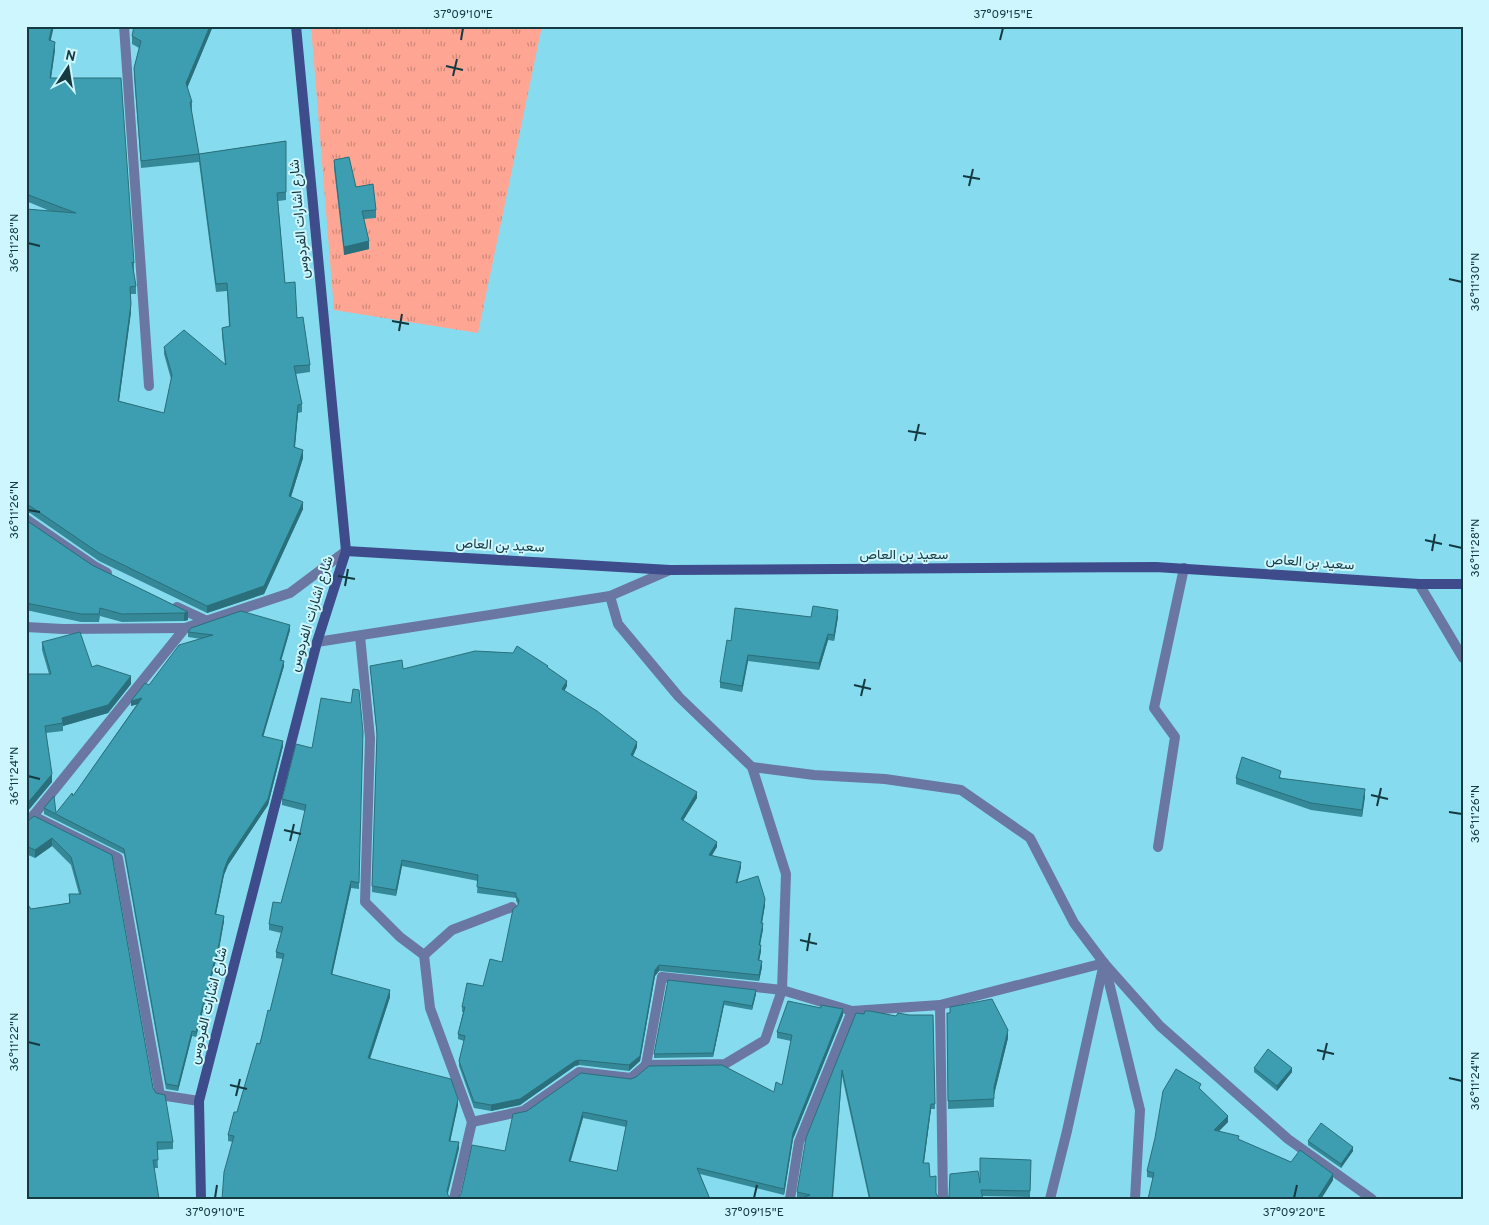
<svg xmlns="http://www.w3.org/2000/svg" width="1489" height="1225" font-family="Overpass,Vazirmatn,sans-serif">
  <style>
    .grass { fill: url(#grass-tufts) }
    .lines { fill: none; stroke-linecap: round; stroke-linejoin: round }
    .street { stroke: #6a77a3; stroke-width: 10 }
    .secondary { stroke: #3e4c8c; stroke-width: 10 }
    .wall { fill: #348897; fill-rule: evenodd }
    .shaded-wall { fill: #2a6f7b }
    .building { fill: #3c9eb0; stroke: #2a6f7b; fill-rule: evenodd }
    .ticks { fill: none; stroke: #143940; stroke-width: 2 }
    .labels { text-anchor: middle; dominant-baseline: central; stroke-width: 4; stroke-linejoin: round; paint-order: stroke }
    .street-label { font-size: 14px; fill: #143940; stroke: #cdf6fe }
    .neatline { fill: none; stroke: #143940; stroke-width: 2 }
    .ticks-label { font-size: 12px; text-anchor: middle; fill: #143940 }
  </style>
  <defs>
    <pattern id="grass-tufts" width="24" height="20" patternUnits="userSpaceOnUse" patternTransform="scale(1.25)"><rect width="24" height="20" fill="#ffa593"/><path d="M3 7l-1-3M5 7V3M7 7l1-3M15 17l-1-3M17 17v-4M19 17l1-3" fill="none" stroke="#cd8779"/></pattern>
  </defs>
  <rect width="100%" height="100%" fill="#86dcee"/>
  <path class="grass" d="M311,26h231l-64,307 -144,-23z"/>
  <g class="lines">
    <g class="street">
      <path d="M124,26l25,360"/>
      <path d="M26,519l70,48 11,6"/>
      <path d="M1419,584l44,74"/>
      <path d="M610,596l8,28 61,73 73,70 62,8 71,4 76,11 69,48 44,85 30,40 56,63 128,113 84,60"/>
      <path d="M177,607l28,13"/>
      <path d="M26,627l37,2 122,-1"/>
      <path d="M360,636l10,102 -5,164 35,35 24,18 6,53 42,114 -18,77"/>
      <path d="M317,642l293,-46 60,-26"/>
      <path d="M33,816l85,42 42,237 39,6"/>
      <path d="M26,822l7,-6 152,-188 105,-35 56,-42"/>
      <path d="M1158,847l17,-110 -21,-29 30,-140"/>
      <path d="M424,955l28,-25 60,-23"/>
      <path d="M1105,966l35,144 -5,89"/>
      <path d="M940,1005l3,194"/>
      <path d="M646,1065l16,-88 120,13 70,21 88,-6 164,-42"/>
      <path d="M472,1122l51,-11 56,-39 52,6 15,-13 79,-1 40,-24 17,-50 4,-116 -34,-107"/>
      <path d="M790,1199l9,-57 53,-131"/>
      <path d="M1050,1199l17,-68 37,-168"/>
    </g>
    <g class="secondary">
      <path d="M346,551l324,19 486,-3 263,17h44"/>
      <path d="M201,1199l-2,-98 118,-459 29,-91 -50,-525"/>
    </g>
  </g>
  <g class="wall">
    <path d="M26,26l24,15 5,9 -4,28 83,185v7h-1l3,16v8h-5v18l-12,89 45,12 7,-34 -7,-25v-7l61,18 -3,-30v-7l7,-2 -2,-35 -11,1 -17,-130 -58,6 -7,-92v-8l5,-20 -7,-4v-8l81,-10 -26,62 5,14v8h-1l8,44 87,-13v59l-8,1 7,82 12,35 13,47v7l-14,2 6,30v8l-4,1 -3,35 8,10 -12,39 12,12 -39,85 -57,19 -108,-52 -69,-48h-4v-304l24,2 -24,-10z"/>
    <path d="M334,160l42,50v8l-12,1 5,30 -25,6 -10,-87z"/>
    <path d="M26,520l66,45 96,47v8l-4,1 -62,1 -22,-6 -1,6h-18l-55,-12z"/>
    <path d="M811,617h27l-4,24 -6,-1 -9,30 -71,-9 -6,31 -22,-4v-6l11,-41z"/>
    <path d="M290,630l-9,30 3,6 -21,70 20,10 -15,59 -40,60 -4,10 -8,39 8,7 -5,28 -23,88 -4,-1 -14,55 -12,-2 -42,-235 -80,-40v-6l12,5 17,-17 64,-92 -6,2 18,-21 52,-46 -13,-2v-5z"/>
    <path d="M42,642l50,25 39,17 -23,29 -45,13v5l-17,2 6,49 -24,29 21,-137 -7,-24z"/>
    <path d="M370,666l33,3 145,-1 19,18 -3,5 73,56 -4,9 64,42 -14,22 34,27 -5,8 29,12 -4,16 28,22 -3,18 1,6 -3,16 1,6 -2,10 3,6 -3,14 -100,-10 -4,5 -15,85 -11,10 -50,-6 -4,1 -55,39 -29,6 -17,-3 -15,-42v-5l5,-20 -6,-2v-5l5,-22h-1v-5l21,-21 19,-24 16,-58 -2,-3v-3l-39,-5 1,-12 -76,-15 -6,30 -24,-4 5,-155z"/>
    <path d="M359,690v199l-8,-1 -19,86 58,23 -20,62 88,46 -8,36 9,8 -226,-7 -5,-1v-6l9,-23 33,-101 13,-52 -7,-1v-6l5,-19 -12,-3v-6l12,-21 18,-66 6,-26 -23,-6v-6l30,-51 39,-45z"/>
    <path d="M1281,777v1l84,18 -3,21 -51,-7 -75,-26v-6z"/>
    <path d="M26,821l86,34 41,233 20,54v7l-16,1 1,18h-4l-123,-259 38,-6v-9h10l-8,-29 -19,-19 -17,12 -9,-4z"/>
    <path d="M668,980l88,14 -4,16 -28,-5 -11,52 -59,1v-4z"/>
    <path d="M947,1013l61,25 -14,56v13l-46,2z"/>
    <path d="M864,1014l32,2 13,-1h24l2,94h-4l-7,54 12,30 3,6h-70l-27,-123 -9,123h-34l-2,-1v-6z"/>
    <path d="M843,1015l-50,124 -9,56 -84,-21 10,25 -205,-48 22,-40 104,-32 143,13 8,-7 9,-44 -14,-3v-6zM583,1118l43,9 -9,44 -47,-10z"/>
    <path d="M1254,1068l38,4 -15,19 -23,-19z"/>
    <path d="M1201,1090l27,32 -9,9 114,49 -12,19h-173l5,-21 -6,-1v-6z"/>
    <path d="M1308,1141l45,10 -12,17 -33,-23z"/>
    <path d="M1031,1160l-1,37 -48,-1 -2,-13z"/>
  </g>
  <g class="shaded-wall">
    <path d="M52,26h2l-5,22v-8z"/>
    <path d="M210,26h3l-27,65v-8z"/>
    <path d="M55,42v8l-5,35v-7z"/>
    <path d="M369,241v8l-25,6v-8z"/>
    <path d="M131,304v8l-13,97v-8z"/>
    <path d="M298,405v8l-4,42v-8z"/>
    <path d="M303,450v8l-14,45v-7z"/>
    <path d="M303,502v7l-39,85 -57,19v-7z"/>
    <path d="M838,610v7l-4,24v-6z"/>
    <path d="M188,612v8l-4,1v-8z"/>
    <path d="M290,625v5l-10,35v-5z"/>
    <path d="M828,634v6l-9,30v-7z"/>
    <path d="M748,655v6l-6,31v-6z"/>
    <path d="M284,661v5l-22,75v-5z"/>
    <path d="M131,676v8l-23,29 -45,13 -1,-8z"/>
    <path d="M567,681v5l-5,9v-6z"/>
    <path d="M142,698v5l-11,3v-5z"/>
    <path d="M283,741v5l-15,59 -40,60 -4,10 -9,44v-5l9,-44 4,-11z"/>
    <path d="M637,742v5l-6,13v-5z"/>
    <path d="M52,774v8l-26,31v-8z"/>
    <path d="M1365,789v7l-3,21v-7z"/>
    <path d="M697,792v6l-16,26v-5z"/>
    <path d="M52,838v8l-17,12v-8z"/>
    <path d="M717,842v5l-8,13v-5z"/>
    <path d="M402,860v6l-6,30v-6z"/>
    <path d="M741,862v5l-5,22v-6z"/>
    <path d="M351,881v7l-20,92v-6z"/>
    <path d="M765,899v6l-4,23v-5z"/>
    <path d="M224,916v5l-5,28 -23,88v-5z"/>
    <path d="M763,923v6l-4,21v-5z"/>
    <path d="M761,945v6l-3,15v-6z"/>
    <path d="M762,961v6l-3,14v-6z"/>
    <path d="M659,965v6l-4,5 -15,85 -11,10v-6l26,-95z"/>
    <path d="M390,990v7l-22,67v-6z"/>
    <path d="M756,990v4l-4,16v-4z"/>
    <path d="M724,1001v4l-11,52v-4z"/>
    <path d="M843,1009v6l-50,124 -9,56v-6l9,-56z"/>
    <path d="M1008,1030v8l-14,57v-8z"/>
    <path d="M192,1031v5l-14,55v-5z"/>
    <path d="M579,1060v5l-4,1 -55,39 -29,6v-6l84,-44z"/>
    <path d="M1292,1068v4l-15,19v-5z"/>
    <path d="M458,1099v6l-9,42v-6z"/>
    <path d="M931,1104v5l-8,60v-6z"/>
    <path d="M583,1112v6l-14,49v-6z"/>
    <path d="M1228,1116v6l-14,14v-6z"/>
    <path d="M459,1142v7l-12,48v-6z"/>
    <path d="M1353,1147v4l-12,17v-4z"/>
    <path d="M1333,1174v6l-12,19h-4z"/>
  </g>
  <g class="building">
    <path d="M26,26h26l-3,14 6,2 -5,36h71l13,185 -2,-1 4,24 -6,1 1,17 -13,97 46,12 8,-38 -8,-28 20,-17 42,35 -4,-37 8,-2 -3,-43 -11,1 -17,-130 87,-13v51l-9,1 8,90 10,-1 2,36 6,-1 7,48 -16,1 8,38 -4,1 -4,42 9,3 -14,46 14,6 -39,84 -57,20 -108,-53 -69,-47 -4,-1v-296l50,4 -50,-19z"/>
    <path d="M134,26h76l-24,57 6,19h-2l9,52 -58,7 -7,-93 7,-27 -9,-5z"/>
    <path d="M349,157l7,30 17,-3 3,26 -14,1 7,30 -25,6 -10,-87z"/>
    <path d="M26,520l66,45 96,47 -4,1 -62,1 -22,-6 -1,6h-18l-55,-11z"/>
    <path d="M813,606l25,4 -4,25 -6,-1 -9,29 -71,-8 -6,31 -22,-4 7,-42 4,1 4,-33 76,9z"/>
    <path d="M241,611l49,14 -10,35 4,1 -22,75 21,5 -15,58 -40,60 -4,11 -9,44 9,2 -5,28 -23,88 -4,-1 -14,55 -12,-2 -42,-235 -80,-41 10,-12 2,17 16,-20 1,3 69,-98 -11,3 14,-18 4,2 30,-40 34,-10 -25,-3 3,-4z"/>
    <path d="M80,632l12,35 5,-2 34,11 -23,29 -46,13 1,5 -18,3 7,48 -26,31v-131h25l-9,-32z"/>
    <path d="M517,646l31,20 -1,1 20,14 -5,8 35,22 40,31 -6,13 66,37 -16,27 36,23 -8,13 32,7 -5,21 22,-7 7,23 -4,24h2l-4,22h2l-3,15 4,1 -3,14 -100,-10 -4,5 -15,86 -11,9 -50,-5 -4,1 -55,38 -29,6 -17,-3 -15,-41 6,-25 -7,-2 7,-27h-3l5,-24 16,3 7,-27 12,3 11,-53 5,-4 1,-5 -3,-4v-3l-39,-6 1,-12 -76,-15 -6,30 -24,-4 5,-153 -7,-67 32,-6 1,9 72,-18 38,2z"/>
    <path d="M353,689l6,1 4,42 -4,151 -8,-2 -20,93 59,16 -22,68 83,21 7,20 -9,42 10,1 -12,49 1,4 3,4h-229l2,-27 10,-36 -6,-1 6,-23h3l20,-69 3,1 8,-34 2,1 14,-57 -8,-2 7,-25 -14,-3 4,-22 8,1 18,-66 7,-32 -24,-6 14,-55 16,4 9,-50 30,5z"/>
    <path d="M1242,757l39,14 -2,7 86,11 -3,21 -51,-7 -75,-25z"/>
    <path d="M34,816l78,39 41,233 3,5 9,2 8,47h-16l1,18h-5l6,39h-133v-297l5,7 39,-6 -1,-9h12l-10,-37 -19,-19 -17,12 -9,-4v-25h2z"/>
    <path d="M668,980l88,10 -4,16 -28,-5 -11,52 -59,1z"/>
    <path d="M992,999l16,31 -14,57v12l-46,2 -1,-88h3v-6z"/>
    <path d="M788,1001l33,7v-3l22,4 -50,124 -9,56 -87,-21 13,31h-253l4,-5 11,-49 33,6 8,-37 14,-3 54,-38 50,6 5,-2 13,-11 73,-1 52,27 2,-10 6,3 10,-50 -15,-3zM583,1112l44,9 -10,50 -48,-10z"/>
    <path d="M865,1011h5l26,5 2,-3 11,2h24l2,89h-4l-8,59h6l1,14 6,-1v17l3,6h-69l-28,-129 -10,129h-33l11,-4 -13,-3 9,-54 50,-125 8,1z"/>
    <path d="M1268,1049l24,19 -15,18 -23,-18z"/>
    <path d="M1176,1069l25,15 -2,4 29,28 -14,14 25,6 -1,3 53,23 9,-12 33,24 -16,25h-169l6,-26 -7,-2 8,-33 8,-47z"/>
    <path d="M1321,1123l32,24 -12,17 -33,-23z"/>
    <path d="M980,1158l51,2 -1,31 -49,-1 2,9h-36l2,-3 1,-22 28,-3 2,12z"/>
  </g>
  <path class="ticks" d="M461,40l2,-12M1000,40l3,-12M446,66l17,4M453,76l4,-17M963,176l17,3M969,186l4,-17M28,243l12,3M1449,279l13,3M392,321l17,3M399,331l3,-17M908,431l18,3M915,441l4,-17M28,510l12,2M1425,540l17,4M1449,545l13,3M1432,551l3,-17M338,576l17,3M345,586l3,-17M854,685l17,4M861,696l4,-17M28,776l12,3M1371,795l17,4M1377,806l4,-18M1449,812l13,2M284,830l17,4M290,841l4,-17M800,940l17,4M807,951l3,-18M28,1042l12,3M1317,1050l17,4M1323,1060l4,-17M1449,1078l13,3M230,1085l17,4M236,1096l4,-17M215,1198l2,-13M754,1198l3,-13M1294,1198l3,-13"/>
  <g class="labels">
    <g class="street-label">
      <text transform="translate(300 219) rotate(-95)">شارع اشارات الفردوس</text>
      <text transform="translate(500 546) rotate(3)">سعيد بن العاص</text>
      <text x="904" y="555">سعيد بن العاص</text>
      <text transform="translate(1310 563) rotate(4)">سعيد بن العاص</text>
      <text transform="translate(312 614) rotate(-73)">شارع اشارات الفردوس</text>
      <text transform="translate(209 1006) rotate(-76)">شارع اشارات الفردوس</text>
    </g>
  </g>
  <rect width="1489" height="1225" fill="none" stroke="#cdf6fe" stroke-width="55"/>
  <g transform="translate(68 68) rotate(12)" stroke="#cdf6fe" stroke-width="4" paint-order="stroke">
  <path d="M0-4L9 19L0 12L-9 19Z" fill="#143940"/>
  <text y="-8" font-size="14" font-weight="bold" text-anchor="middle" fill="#143940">N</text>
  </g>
  <rect x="28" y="28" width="1434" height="1170" class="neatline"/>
  <g class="ticks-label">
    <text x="463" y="18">37°09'10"E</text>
    <text x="1003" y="18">37°09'15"E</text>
    <text transform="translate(14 243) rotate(-90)" y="4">36°11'28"N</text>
    <text transform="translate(1475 282) rotate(-90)" y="4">36°11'30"N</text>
    <text transform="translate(14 510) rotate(-90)" y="4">36°11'26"N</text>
    <text transform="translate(1475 548) rotate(-90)" y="4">36°11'28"N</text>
    <text transform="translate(14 776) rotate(-90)" y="4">36°11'24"N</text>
    <text transform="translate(1475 814) rotate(-90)" y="4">36°11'26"N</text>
    <text transform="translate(14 1042) rotate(-90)" y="4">36°11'22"N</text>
    <text transform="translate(1475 1081) rotate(-90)" y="4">36°11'24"N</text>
    <text x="215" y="1216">37°09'10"E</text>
    <text x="754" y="1216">37°09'15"E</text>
    <text x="1294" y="1216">37°09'20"E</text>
  </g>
</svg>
